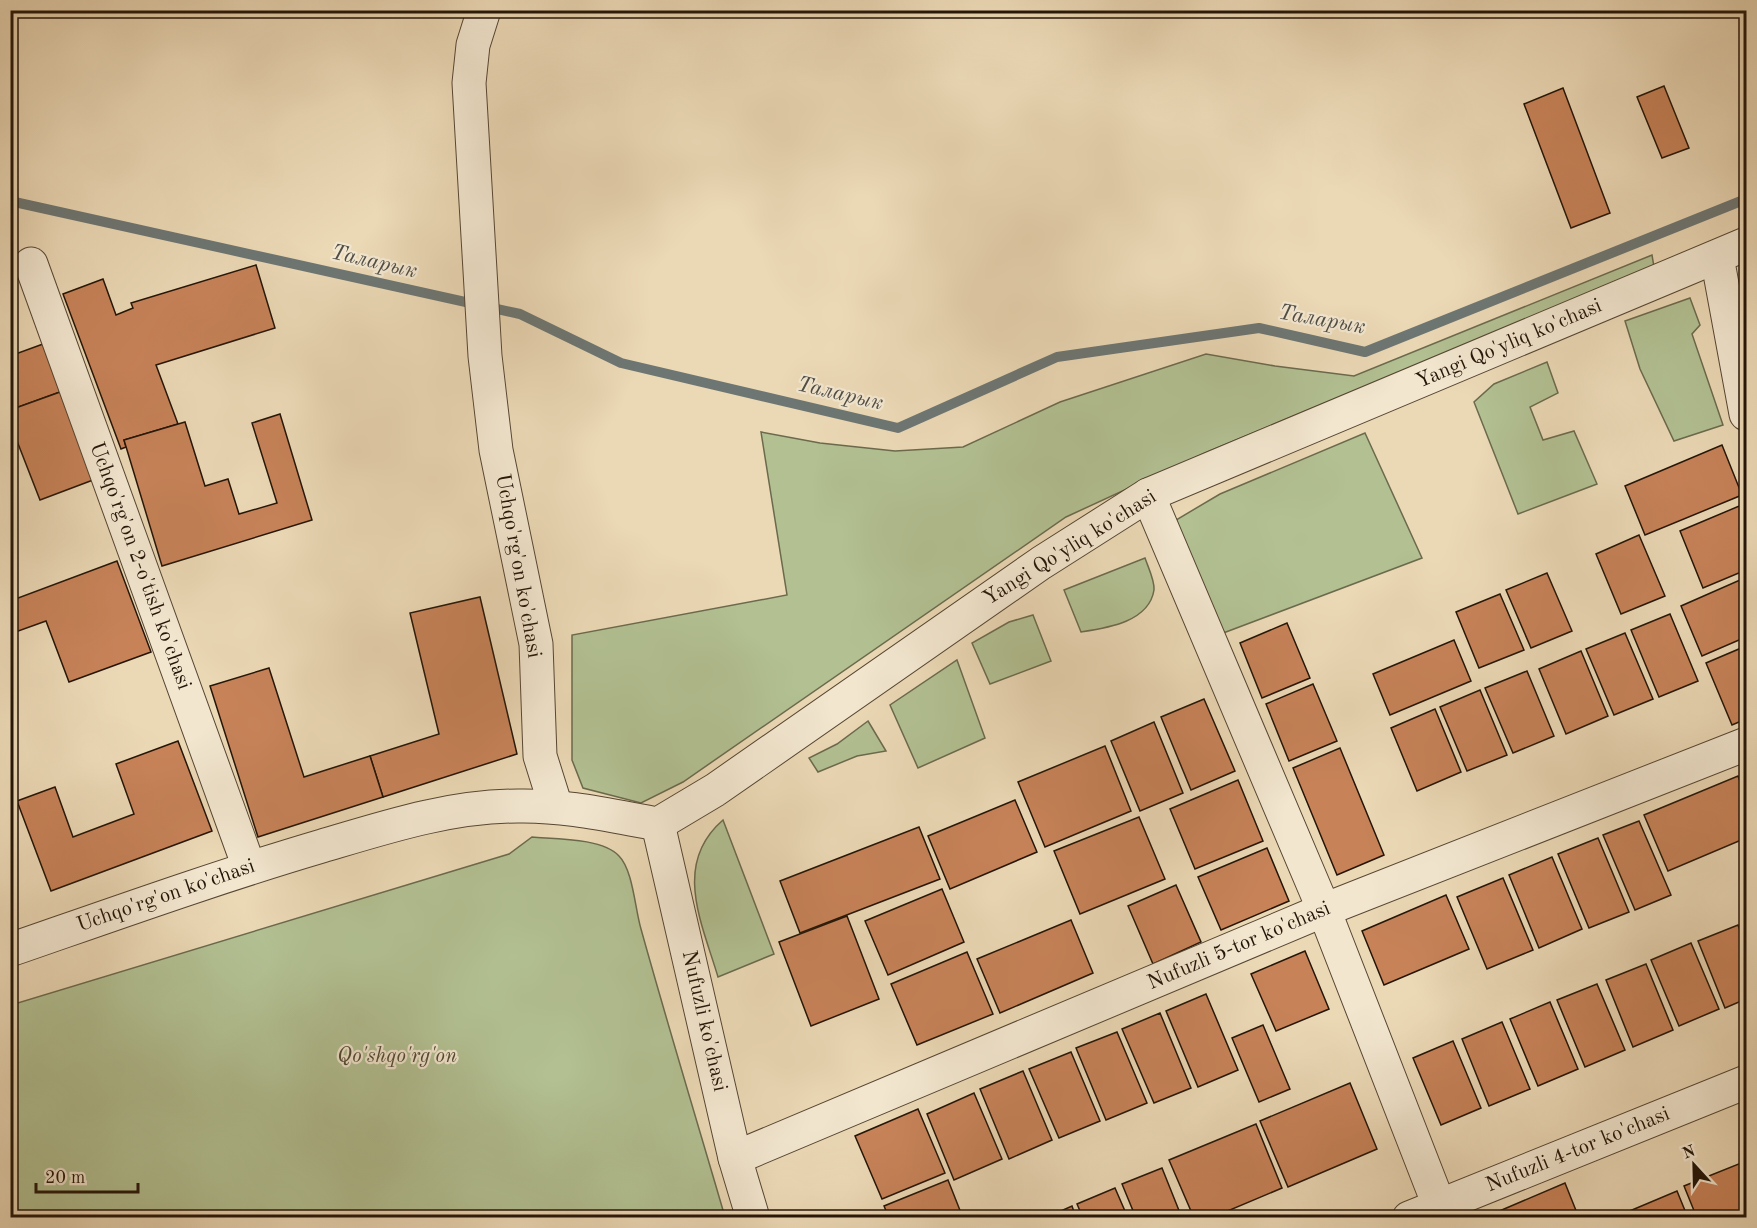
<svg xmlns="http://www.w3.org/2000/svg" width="1757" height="1228" font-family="'Old Standard TT',serif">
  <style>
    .green { fill: #b2c092; stroke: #6b6a4d; stroke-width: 1.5 }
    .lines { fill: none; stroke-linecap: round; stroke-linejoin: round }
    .stream { stroke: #6d7673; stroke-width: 10 }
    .building { fill: #c78258; stroke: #241508; stroke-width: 1.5 }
    .minor-casing { stroke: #564633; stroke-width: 35 }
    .tertiary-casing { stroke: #564633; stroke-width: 35 }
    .minor { stroke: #f2e6cf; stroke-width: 33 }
    .tertiary { stroke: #f2e6cf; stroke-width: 33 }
    .labels { text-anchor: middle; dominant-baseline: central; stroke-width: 4.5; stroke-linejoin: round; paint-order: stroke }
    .street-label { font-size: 21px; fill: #241508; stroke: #f2e6cf }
    .park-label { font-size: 21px; font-style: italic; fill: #4f4831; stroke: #f2e6cf }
    .water-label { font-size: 22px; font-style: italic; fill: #4f4d46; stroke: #f2e6cf }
  </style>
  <rect width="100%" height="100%" fill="#ebd8b5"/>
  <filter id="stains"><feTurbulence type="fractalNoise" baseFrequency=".00333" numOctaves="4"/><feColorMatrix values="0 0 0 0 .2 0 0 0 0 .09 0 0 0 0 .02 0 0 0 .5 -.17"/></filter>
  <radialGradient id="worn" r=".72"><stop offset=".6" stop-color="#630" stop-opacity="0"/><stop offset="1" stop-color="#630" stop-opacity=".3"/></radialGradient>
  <g class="green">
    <path d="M1652,255l2,12 -447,185 -141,65 -383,265 -42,21 -58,-15 -11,-28v-125l215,-40 -26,-163 59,11 75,8 68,-4 97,-45 146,-48 69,12 79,10z"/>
    <path d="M1690,298l10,27 -8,9 31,91 -49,16 -34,-72 -15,-48z"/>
    <path d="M1547,362l11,31 -28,14 13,33 31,-9 23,53 -79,30 -44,-112 20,-18z"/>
    <path d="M1365,433l57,125 -204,77 -47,-112 49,-29z"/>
    <path d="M1145,558c3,9 10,23 9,32 -5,32 -47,38 -73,42l-17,-42z"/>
    <path d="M1033,615l18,46 -61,23 -18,-41 37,-21z"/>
    <path d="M957,660l28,78 -67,30 -28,-63z"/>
    <path d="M868,721l18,30 -29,5 -39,16 -9,-14 28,-14z"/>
    <path d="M723,820l51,134 -56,23c-16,-54 -46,-113 5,-157z"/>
    <path d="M532,837c23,2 71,1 87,19 14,14 16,53 22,73 27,97 56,192 84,288h-714v-212l498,-151z"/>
  </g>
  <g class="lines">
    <path class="stream" d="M10,201l510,113 101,49 277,65 159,-71 202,-29 106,24 381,-153"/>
  </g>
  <g class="building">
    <path d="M1664,86l25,62 -27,10 -25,-61z"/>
    <path d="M1563,88l47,125 -39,15 -47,-124z"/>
    <path d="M256,265l19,63 -119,37 22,59 -54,16 2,7 -5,2 -58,-155 40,-15 13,36 17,-7 -2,-5z"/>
    <path d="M43,344l17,48 -50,18v-54z"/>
    <path d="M60,392l33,88 -53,20 -30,-77v-13z"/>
    <path d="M280,414l32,106 -150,46 -38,-126 61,-18 20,64 23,-7 11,35 38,-11 -25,-80z"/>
    <path d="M1722,445l20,50 -97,40 -20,-49z"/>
    <path d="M1744,504l2,5v61l-43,18 -23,-57z"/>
    <path d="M1639,535l26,61 -44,18 -25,-60z"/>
    <path d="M117,561l34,91 -82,30 -23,-61 -36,13v-33z"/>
    <path d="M1547,573l25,58 -41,17 -25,-58z"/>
    <path d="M1740,580l6,15v42l-44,19 -21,-50z"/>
    <path d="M1500,594l24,56 -45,18 -23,-56z"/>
    <path d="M480,597l37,157 -134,43 -13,-41 69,-22 -29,-121z"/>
    <path d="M1670,614l28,67 -39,16 -28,-67z"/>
    <path d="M1287,623l23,55 -48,20 -22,-55z"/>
    <path d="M1625,633l28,66 -39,16 -28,-66z"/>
    <path d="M1454,640l17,41 -81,34 -17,-41z"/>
    <path d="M1746,646v73l-14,6 -26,-62z"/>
    <path d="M1581,651l27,65 -42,18 -27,-65z"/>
    <path d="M269,668l35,109 66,-21 13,41 -125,40 -48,-151z"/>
    <path d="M1527,671l27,65 -41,17 -28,-65z"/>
    <path d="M1313,684l24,57 -48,20 -23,-57z"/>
    <path d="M1480,690l27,65 -40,16 -27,-64z"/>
    <path d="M1204,699l31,72 -44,19 -30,-73z"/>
    <path d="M1435,709l26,63 -44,19 -26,-63z"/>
    <path d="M1154,722l29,71 -43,18 -29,-70z"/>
    <path d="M178,741l34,90 -161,60 -34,-90 38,-14 18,50 61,-23 -18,-50z"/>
    <path d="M1105,746l26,65 -86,36 -27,-65z"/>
    <path d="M1340,748l44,107 -47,20 -44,-107z"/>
    <path d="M1738,776l8,21v41l-78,33 -24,-56z"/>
    <path d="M1238,780l25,61 -68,28 -25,-60z"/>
    <path d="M1015,800l22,52 -87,37 -22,-53z"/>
    <path d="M1139,817l26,62 -85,35 -26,-63z"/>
    <path d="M1639,821l32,74 -36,15 -32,-75z"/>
    <path d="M919,827l21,52 -140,54 -20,-52z"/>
    <path d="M1598,838l31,74 -40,16 -31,-74z"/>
    <path d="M1267,848l22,53 -68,29 -23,-53z"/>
    <path d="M1552,857l30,72 -43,19 -30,-73z"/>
    <path d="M1503,878l30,72 -46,19 -30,-72z"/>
    <path d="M1176,885l25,57 -48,22 -25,-58z"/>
    <path d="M942,889l22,53 -76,33 -23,-54z"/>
    <path d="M1446,895l23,54 -85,36 -22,-54z"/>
    <path d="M847,916l32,83 -68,27 -32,-84z"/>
    <path d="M1071,920l22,53 -93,40 -23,-54z"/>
    <path d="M1738,925l8,21v53l-21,9 -27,-67z"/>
    <path d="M1691,943l28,66 -40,17 -28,-66z"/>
    <path d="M1305,951l24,58 -53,22 -25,-57z"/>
    <path d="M967,952l26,62 -76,31 -26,-61z"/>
    <path d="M1646,964l27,66 -40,17 -27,-67z"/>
    <path d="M1597,984l28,66 -40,17 -28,-67z"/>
    <path d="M1206,994l32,76 -40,17 -32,-76z"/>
    <path d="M1550,1002l28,67 -40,17 -28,-67z"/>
    <path d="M1160,1013l31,75 -37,15 -32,-74z"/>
    <path d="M1502,1022l28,67 -41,17 -27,-67z"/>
    <path d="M1263,1025l27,64 -31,13 -27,-64z"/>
    <path d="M1117,1032l30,71 -41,17 -30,-72z"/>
    <path d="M1453,1041l28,67 -40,17 -28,-67z"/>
    <path d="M1071,1052l29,69 -41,17 -30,-69z"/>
    <path d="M1023,1071l29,69 -43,19 -29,-70z"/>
    <path d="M1350,1083l27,66 -89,38 -28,-66z"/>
    <path d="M974,1093l28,66 -48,21 -27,-66z"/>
    <path d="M918,1109l27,64 -63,26 -27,-63z"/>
    <path d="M1256,1124l26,64 -71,30h-17l-25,-58z"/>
    <path d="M1746,1161v57h-49l-13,-32z"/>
    <path d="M1162,1168l20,50h-46l-14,-34z"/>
    <path d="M948,1180l15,38h-74l-5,-12z"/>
    <path d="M1565,1183l14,35h-96z"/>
    <path d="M1115,1188l13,30h-45l-6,-14z"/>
    <path d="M1677,1191l11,27h-75z"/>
    <path d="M1072,1206l4,12h-31z"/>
  </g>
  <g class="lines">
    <g class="minor-casing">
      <g id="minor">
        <path d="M484,10l-11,35 -4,38 16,273 11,94 40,194 4,112 16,51"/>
        <path d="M1717,257l29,157"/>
        <path d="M31,264l218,603"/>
        <path d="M1148,495l176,415 120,308"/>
        <path d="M658,824l77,334 18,60"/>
        <path d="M735,1158l589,-248 422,-166"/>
        <path d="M1409,1218l337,-136"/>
      </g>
    </g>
    <g class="tertiary-casing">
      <path id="tertiary" d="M10,950c104,-36 207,-73 312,-104 64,-19 128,-40 196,-40 47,-1 94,10 140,18l57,-34 326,-227 107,-68 598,-251"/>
    </g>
    <use href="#minor" class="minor"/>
    <use href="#tertiary" class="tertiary"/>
  </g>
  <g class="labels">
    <g class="street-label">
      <text transform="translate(1509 344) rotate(-23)">Yangi Qo'yliq ko'chasi</text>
      <text transform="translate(1070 548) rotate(-32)">Yangi Qo'yliq ko'chasi</text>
      <text transform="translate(140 566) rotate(70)">Uchqo'rg'on 2-o'tish ko'chasi</text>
      <text transform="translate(518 566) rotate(80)">Uchqo'rg'on ko'chasi</text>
      <text transform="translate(166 896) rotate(-19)">Uchqo'rg'on ko'chasi</text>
      <text transform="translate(1239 946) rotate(-23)">Nufuzli 5-tor ko'chasi</text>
      <text transform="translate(704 1021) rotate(77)">Nufuzli ko'chasi</text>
      <text transform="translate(1578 1150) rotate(-22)">Nufuzli 4-tor ko'chasi</text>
    </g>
    <g class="park-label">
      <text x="397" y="1056">Qo'shqo'rg'on</text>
    </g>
    <g class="water-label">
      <text transform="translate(374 262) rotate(13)">Таларык</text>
      <text transform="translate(1322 320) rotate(10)">Таларык</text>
      <text transform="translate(840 394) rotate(13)">Таларык</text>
    </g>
  </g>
  <rect width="1757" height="1228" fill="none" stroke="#ebd8b5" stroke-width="36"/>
  <rect x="12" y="12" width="1733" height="1204" fill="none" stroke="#241508" stroke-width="3"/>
  <rect x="18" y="18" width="1721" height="1192" fill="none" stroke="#241508" stroke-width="1.5"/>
  <g transform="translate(1694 1165) rotate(338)" stroke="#f2e6cf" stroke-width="4.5" paint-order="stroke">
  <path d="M0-4.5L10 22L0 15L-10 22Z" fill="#241508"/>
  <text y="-9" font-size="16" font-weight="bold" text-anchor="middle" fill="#241508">N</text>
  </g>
  <path d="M36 1183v9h102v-9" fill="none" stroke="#241508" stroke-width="3"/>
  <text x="45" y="1183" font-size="18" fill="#241508" stroke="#f2e6cf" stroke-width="4.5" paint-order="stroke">20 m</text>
  <rect width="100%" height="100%" filter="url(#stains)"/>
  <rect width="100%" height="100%" fill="url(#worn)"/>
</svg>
